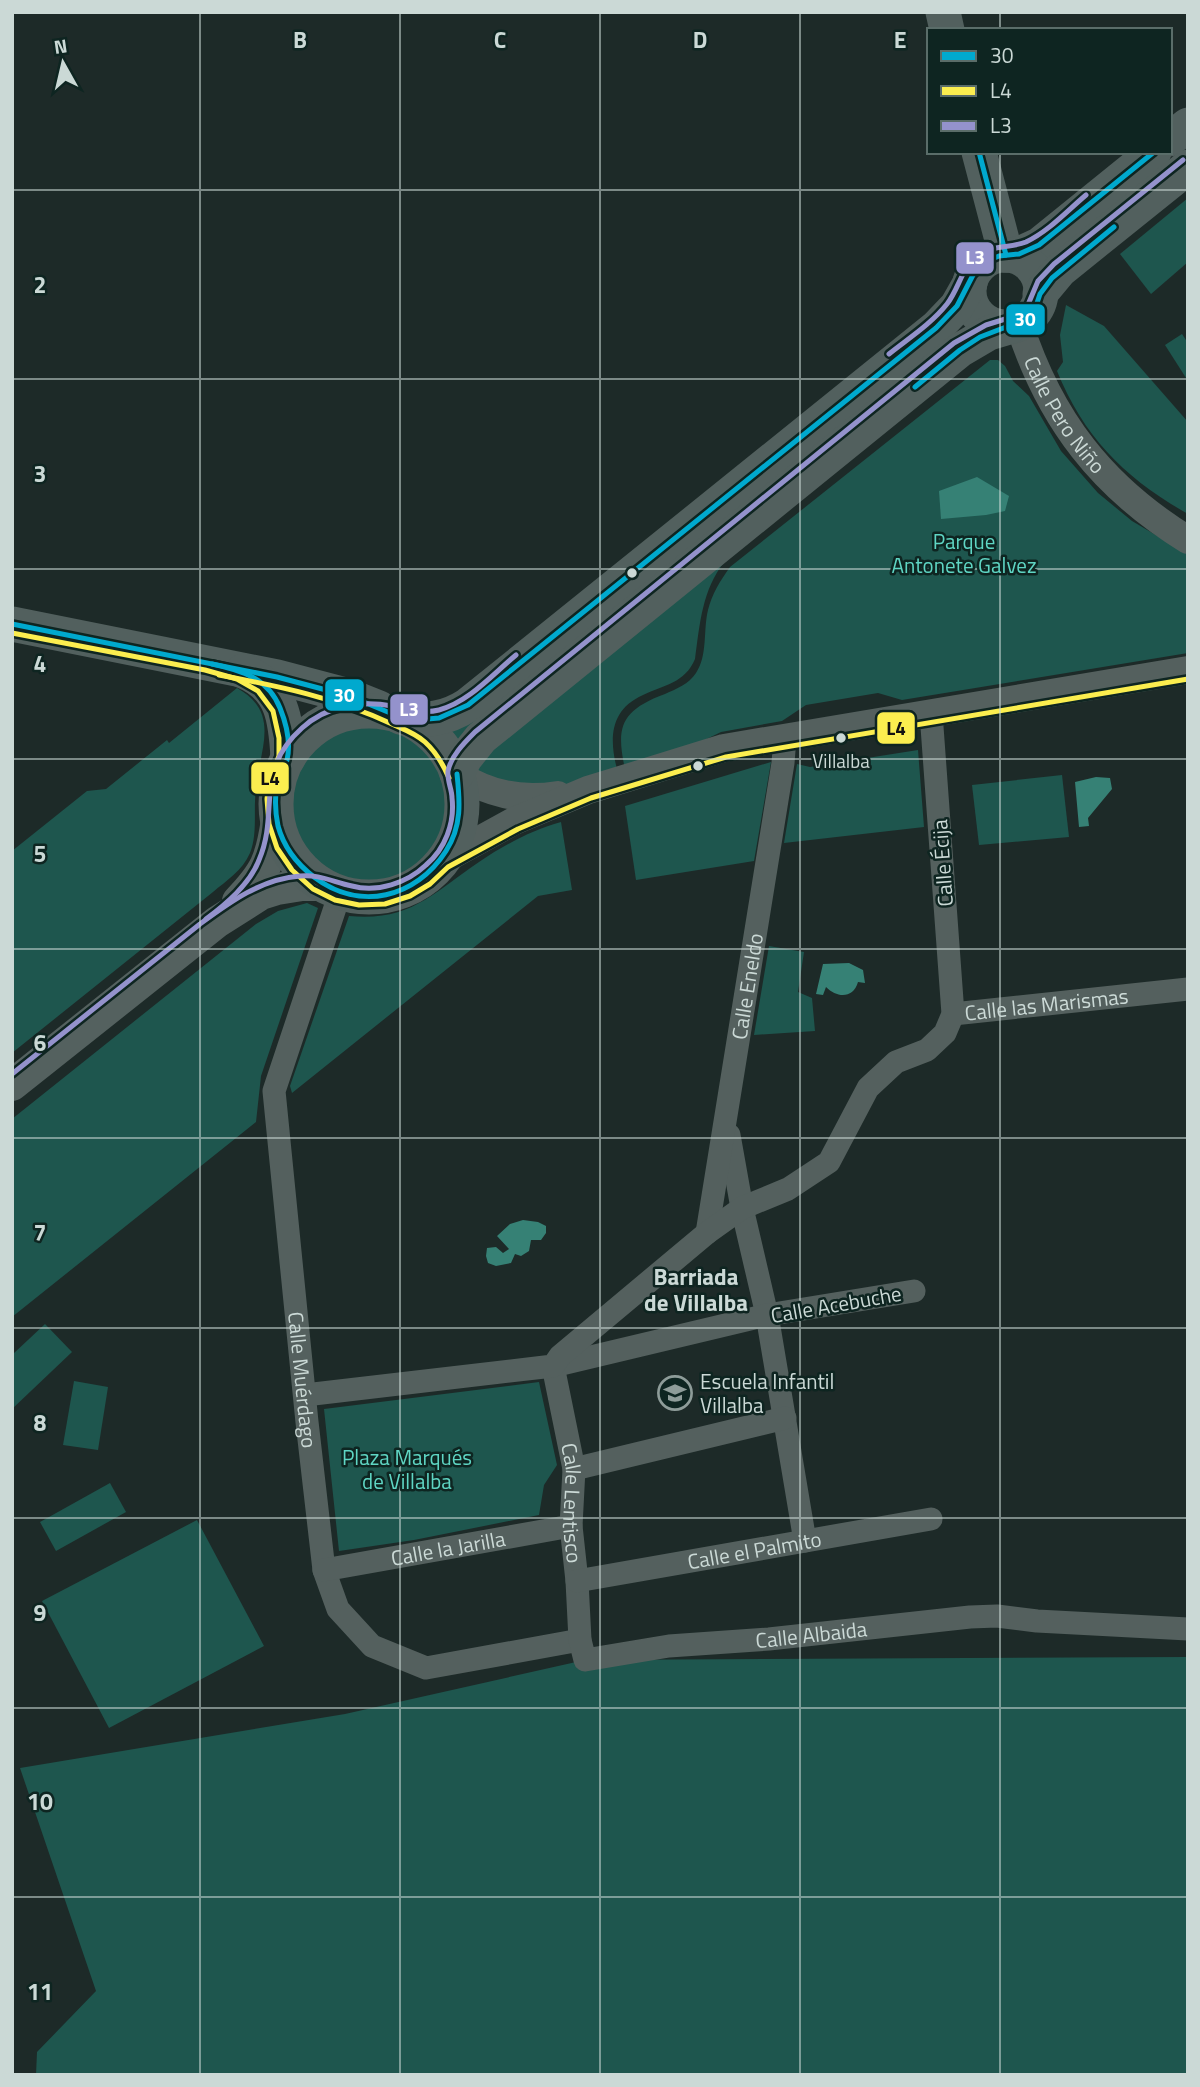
<svg xmlns="http://www.w3.org/2000/svg" width="1200" height="2087" font-family="'Titillium Web',sans-serif">
  <style>
    .green { fill: #1e564e }
    .water { fill: #368175 }
    .lines { fill: none; stroke-linecap: round; stroke-linejoin: round }
    .minor { stroke: #54605e; stroke-width: 23 }
    .tertiary { stroke: #54605e; stroke-width: 28 }
    .secondary { stroke: #54615f; stroke-width: 32 }
    .primary { stroke: #52605e; stroke-width: 35 }
    .bus-1-casing { stroke: #0e2521; stroke-width: 10 }
    .bus-2-casing { stroke: #0e2521; stroke-width: 10 }
    .bus-3-casing { stroke: #0e2521; stroke-width: 10 }
    .bus-1 { stroke: #00a9ce; stroke-width: 5 }
    .bus-2 { stroke: #fbee4f; stroke-width: 5 }
    .bus-3 { stroke: #9492cc; stroke-width: 5 }
    .grid { fill: none; stroke: #cbd9d6; stroke-width: 2; stroke-opacity: 0.55 }
    .bus-dot { fill: #cbd9d6; stroke: #0e2521; stroke-width: 2.5 }
    .labels { text-anchor: middle; dominant-baseline: central; stroke-width: 5; stroke-linejoin: round; paint-order: stroke }
    .bus-label { font-size: 19px; fill: #cbd9d6; stroke: #0e2521 }
    .street-label { font-size: 21px; fill: #cbd9d6; stroke: #0e2521 }
    .park-label { font-size: 21px; fill: #5fd6c4; stroke: #0e2521 }
    .poi-label { font-size: 21px; fill: #cbd9d6; stroke: #0e2521; text-anchor: start }
    .neighbourhood-label { font-size: 23px; font-weight: bold; fill: #cbd9d6; stroke: #0e2521 }
    .grid-label { font-size: 23px; text-anchor: middle; font-weight: bold; fill: #cbd9d6; stroke: #0e2521; stroke-width: 5; stroke-linejoin: round; paint-order: stroke }
    .line-badge { stroke: #0e2521; stroke-width: 2.5 }
    .badge-label { font-size: 19px; text-anchor: middle; font-weight: bold; fill: #fff }
    .pale-badge-label { font-size: 19px; text-anchor: middle; font-weight: bold; fill: #111 }
  </style>
  <rect width="100%" height="100%" fill="#1d2a28"/>
  <g class="green">
    <path d="M1188,198v64l-37,32 -31,-40z"/>
    <path d="M1066,305l38,21 84,96v92c-62,-35 -104,-76 -131,-143l6,-9 -3,-27z"/>
    <path d="M1182,334l6,9v38l-23,-36z"/>
    <path d="M990,360h8l7,6 8,15 16,15 32,55 37,42 34,28 56,33v99l-286,47 -24,-7 -72,12 -24,16 -61,11 -94,46c-11,-47 -11,-66 38,-84 11,-5 24,-10 31,-21 12,-18 7,-43 12,-63 4,-16 12,-29 22,-43z"/>
    <path d="M725,561c-23,29 -25,62 -30,98 -10,24 -31,26 -52,36 -38,17 -33,52 -23,85l-67,16 -96,-21 5,29 -3,24 -4,11 -12,21 -9,10 -23,17 -28,9 -14,1 -29,-4 -28,-15 -11,-10 -16,-22 -9,-36 4,-32 17,-32 23,-21 30,-11 99,1z"/>
    <path d="M237,688c45,25 22,62 19,101 -3,21 2,44 -6,64 -7,17 -24,28 -37,39l-201,161v-202l75,-60 19,-2 61,-49 2,3z"/>
    <path d="M918,750l6,77 -140,16 13,-79 13,3z"/>
    <path d="M771,762l-17,99 -118,19 -11,-74z"/>
    <path d="M1062,775l7,62 -90,8 -7,-60z"/>
    <path d="M561,822l11,68 -34,6 -246,197 -2,-7 59,-170c61,6 84,-23 130,-54 25,-17 53,-32 82,-40z"/>
    <path d="M307,903l11,5 -57,168 -5,46 -244,195v-198l244,-195 22,-13z"/>
    <path d="M769,946l35,6 -6,40 14,6 3,33 -61,4z"/>
    <path d="M45,1324l27,28 -60,57v-54z"/>
    <path d="M74,1381l34,6 -10,63 -35,-5z"/>
    <path d="M539,1382l18,83 -13,20 -5,30 -125,25 -75,11 -15,-142z"/>
    <path d="M110,1483l16,29 -70,39 -16,-29z"/>
    <path d="M197,1520l67,126 -155,82 -67,-127z"/>
    <path d="M1188,1657v418h-1152l1,-23 59,-61 -76,-223 325,-54 240,-54z"/>
  </g>
  <g class="water">
    <path d="M977,477l32,19 -4,15 -19,4 -45,4 -2,-28z"/>
    <path d="M1096,777l14,1 2,11 -24,29 1,8 -10,1 -4,-45z"/>
    <path d="M849,963l14,7 2,13 -7,-1c-5,17 -21,16 -32,5l-3,8 -7,-1 7,-30z"/>
    <path d="M523,1220l15,2 8,4v7l-5,7h-10l-2,11 -8,5 -6,-2 -4,9 -15,3 -8,-3 -2,-7 1,-8 9,-1 7,6 6,-4 -12,-13 13,-12z"/>
  </g>
  <g class="lines">
    <g class="minor">
      <path id="s1" d="M340,893l-66,198 33,331 17,148 14,39 34,37 54,22 154,-28"/>
      <path id="s2" d="M953,1014l235,-25"/>
      <path d="M729,1135l13,73 25,107 38,226"/>
      <path id="s3" d="M707,1233l76,-470 2,-26"/>
      <path id="s4" d="M914,1291l-147,24 -214,51 21,103 -3,57 6,55 3,59 5,20 84,-14 100,-7 201,-22 27,-1 40,5 151,8"/>
      <path d="M305,1395l248,-29 7,-10 147,-123 35,-25 46,-19 41,-27 39,-74 28,-26 31,-12 18,-17 8,-19 -22,-301"/>
      <path d="M574,1469l211,-51"/>
      <path id="s5" d="M324,1570l247,-44"/>
      <path id="s6" d="M577,1581l354,-62"/>
    </g>
    <g class="tertiary">
      <path id="s7" d="M1019,324c31,96 83,163 169,216"/>
      <path d="M457,774c32,20 63,27 101,21"/>
      <path d="M443,860l71,-39 74,-31 136,-42 464,-78"/>
    </g>
    <g class="secondary">
      <path d="M238,901c28,-29 33,-41 39,-81"/>
      <path d="M12,1085l205,-163 44,-28 16,-5 25,-4h21"/>
    </g>
    <g class="primary">
      <path d="M943,12l4,18"/>
      <path d="M1170,139l18,-14"/>
      <path d="M979,152l27,103"/>
      <path d="M1006,255l13,-1 20,-9 115,-93"/>
      <circle cx="1005" cy="291" r="36"/>
      <path d="M1040,294l20,-24 128,-103"/>
      <path d="M12,624l265,53 72,19 30,12"/>
      <path d="M243,671c40,16 43,49 45,87"/>
      <circle cx="369" cy="804" r="93"/>
      <path d="M400,717c26,5 46,2 68,-12l468,-377 21,-22 13,-23"/>
      <path d="M457,774l8,-16 16,-20 479,-388 29,-17 20,-6"/>
    </g>
    <g class="bus-1-casing">
      <g id="bus-1">
        <path d="M979,152l27,103"/>
        <path d="M915,387l45,-37 20,-13 47,-18 7,-7 6,-18 12,-16 62,-51"/>
        <path d="M12,624l265,53 72,19 51,21 16,3 23,-2 29,-13 468,-377 21,-22 16,-31 12,-13 14,-6 20,-2 20,-9 115,-93"/>
        <path d="M212,664c29,6 56,14 68,44 6,15 11,35 7,52 -2,7 -6,12 -8,19 -5,15 -4,32 -1,47 6,22 19,38 36,51 46,35 102,21 132,-26 16,-25 14,-49 11,-77"/>
      </g>
    </g>
    <g class="bus-2-casing">
      <g id="bus-2">
        <path d="M12,633l193,37 32,9 21,12 15,20 6,27v18l-10,25 -2,18 2,25 8,24 15,22 21,19 22,11 24,5 26,-1 25,-8 20,-12 18,-17 70,-38 73,-31 135,-41 462,-78"/>
        <path d="M219,675c59,11 118,23 173,49 11,5 23,9 33,18 11,10 18,22 24,36"/>
      </g>
    </g>
    <g class="bus-3-casing">
      <g id="bus-3">
        <path d="M889,354c20,-16 42,-30 58,-50 12,-15 15,-38 32,-50 14,-9 32,-6 47,-12 23,-11 41,-31 60,-47"/>
        <path d="M206,919c20,-15 44,-35 53,-59 21,-49 -6,-88 43,-132 24,-22 58,-28 90,-22 15,3 31,8 47,4 30,-8 54,-36 77,-55"/>
        <path d="M12,1074l188,-150c30,-22 61,-45 100,-48 19,-2 33,6 52,10 25,7 55,-3 74,-21 19,-16 29,-42 26,-67 0,-9 -5,-17 -4,-27 3,-15 16,-28 27,-39l479,-389 32,-18 29,-9 7,-4 5,-5 11,-26 16,-17 129,-104"/>
      </g>
    </g>
    <use href="#bus-1" class="bus-1"/>
    <use href="#bus-2" class="bus-2"/>
    <use href="#bus-3" class="bus-3"/>
  </g>
  <path class="grid" d="M200,12v2063M400,12v2063M600,12v2063M800,12v2063M1000,12v18M1000,152v1923M12,190h1176M12,379h1176M12,569h1176M12,759h1176M12,949h1176M12,1138h1176M12,1328h1176M12,1518h1176M12,1708h1176M12,1897h1176"/>
  <defs>
    <g id="school-ring" transform="scale(1.75)"><circle r="9.5" fill="#0e2521" stroke="#8e9c99" stroke-width="1.5"/><path d="M0-5L7-2L0 1L-7-2ZM-4 1L0 2.5L4 1V4Q0 6-4 4Z" fill="#8e9c99"/></g>
  </defs>
  <g fill-rule="evenodd">
    <use href="#school-ring" x="675" y="1393"/>
  </g>
  <g class="bus-dot">
    <circle cx="632" cy="573" r="6"/>
    <circle cx="841" cy="738" r="6"/>
    <circle cx="698" cy="766" r="6"/>
  </g>
  <g class="labels">
    <g class="bus-label">
      <text x="841" y="760">Villalba</text>
    </g>
    <g class="street-label">
      <text stroke="none"><textPath href="#s7" startOffset="102">Calle Pero Niño</textPath></text>
      <text transform="translate(942 863) rotate(-94)">Calle Écija</text>
      <text stroke="none"><textPath href="#s3" startOffset="250">Calle Eneldo</textPath></text>
      <text stroke="none"><textPath href="#s2" startOffset="94">Calle las Marismas</textPath></text>
      <text transform="translate(836 1304) rotate(-10)">Calle Acebuche</text>
      <text stroke="none"><textPath href="#s1" startOffset="499">Calle Muérdago</textPath></text>
      <text stroke="none"><textPath href="#s4" startOffset="508">Calle Lentisco</textPath></text>
      <text stroke="none"><textPath href="#s5" startOffset="126">Calle la Jarilla</textPath></text>
      <text stroke="none"><textPath href="#s6" startOffset="180">Calle el Palmito</textPath></text>
      <text stroke="none"><textPath href="#s4" startOffset="894">Calle Albaida</textPath></text>
    </g>
    <g class="park-label">
      <text x="964" y="541">Parque<tspan x="964" dy="24">Antonete Galvez</tspan></text>
      <text x="407" y="1457">Plaza Marqués<tspan x="407" dy="24">de Villalba</tspan></text>
    </g>
    <g class="poi-label">
      <text x="700" y="1381">Escuela Infantil<tspan x="700" dy="24">Villalba</tspan></text>
    </g>
    <g class="neighbourhood-label">
      <text x="696" y="1276">Barriada<tspan x="696" dy="26">de Villalba</tspan></text>
    </g>
  </g>
  <g class="grid-label">
    <text x="300" y="48">B</text>
    <text x="500" y="48">C</text>
    <text x="700" y="48">D</text>
    <text x="900" y="48">E</text>
    <text x="40" y="293">2</text>
    <text x="40" y="482">3</text>
    <text x="40" y="672">4</text>
    <text x="40" y="862">5</text>
    <text x="40" y="1051">6</text>
    <text x="40" y="1241">7</text>
    <text x="40" y="1431">8</text>
    <text x="40" y="1621">9</text>
    <text x="40" y="1810">10</text>
    <text x="40" y="2000">11</text>
  </g>
  <g class="line-badge">
    <rect x="955" y="241" width="40" height="34" rx="7" fill="#9492cc"/>
    <rect x="1005" y="303" width="41" height="33" rx="7" fill="#00a9ce"/>
    <rect x="324" y="678" width="41" height="34" rx="7" fill="#00a9ce"/>
    <rect x="389" y="693" width="40" height="33" rx="7" fill="#9492cc"/>
    <rect x="876" y="711" width="40" height="34" rx="7" fill="#fbee4f"/>
    <rect x="250" y="761" width="40" height="34" rx="7" fill="#fbee4f"/>
  </g>
  <g class="badge-label">
    <text x="975" y="264">L3</text>
    <text x="1025" y="326">30</text>
    <text x="344" y="702">30</text>
    <text x="409" y="716">L3</text>
  </g>
  <g class="pale-badge-label">
    <text x="896" y="735">L4</text>
    <text x="270" y="785">L4</text>
  </g>
  <rect width="1200" height="2087" fill="none" stroke="#cbd9d6" stroke-width="28"/>
  <rect x="927" y="28" width="245" height="126" fill="#0e2521" stroke="#5a6d69" stroke-width="2"/>
  <rect x="941" y="51" width="35" height="10" fill="#00a9ce" stroke="#5a6d69" stroke-width="2"/>
  <text x="990" y="63" font-size="21" fill="#cbd9d6">30</text>
  <rect x="941" y="86" width="35" height="10" fill="#fbee4f" stroke="#5a6d69" stroke-width="2"/>
  <text x="990" y="98" font-size="21" fill="#cbd9d6">L4</text>
  <rect x="941" y="121" width="35" height="10" fill="#9492cc" stroke="#5a6d69" stroke-width="2"/>
  <text x="990" y="133" font-size="21" fill="#cbd9d6">L3</text>
  <g transform="translate(63 63) rotate(352)" stroke="#0e2521" stroke-width="5" paint-order="stroke">
  <path d="M0-5L12 26L0 18L-12 26Z" fill="#cbd9d6"/>
  <text y="-10" font-size="19" font-weight="bold" text-anchor="middle" fill="#cbd9d6">N</text>
  </g>
</svg>
